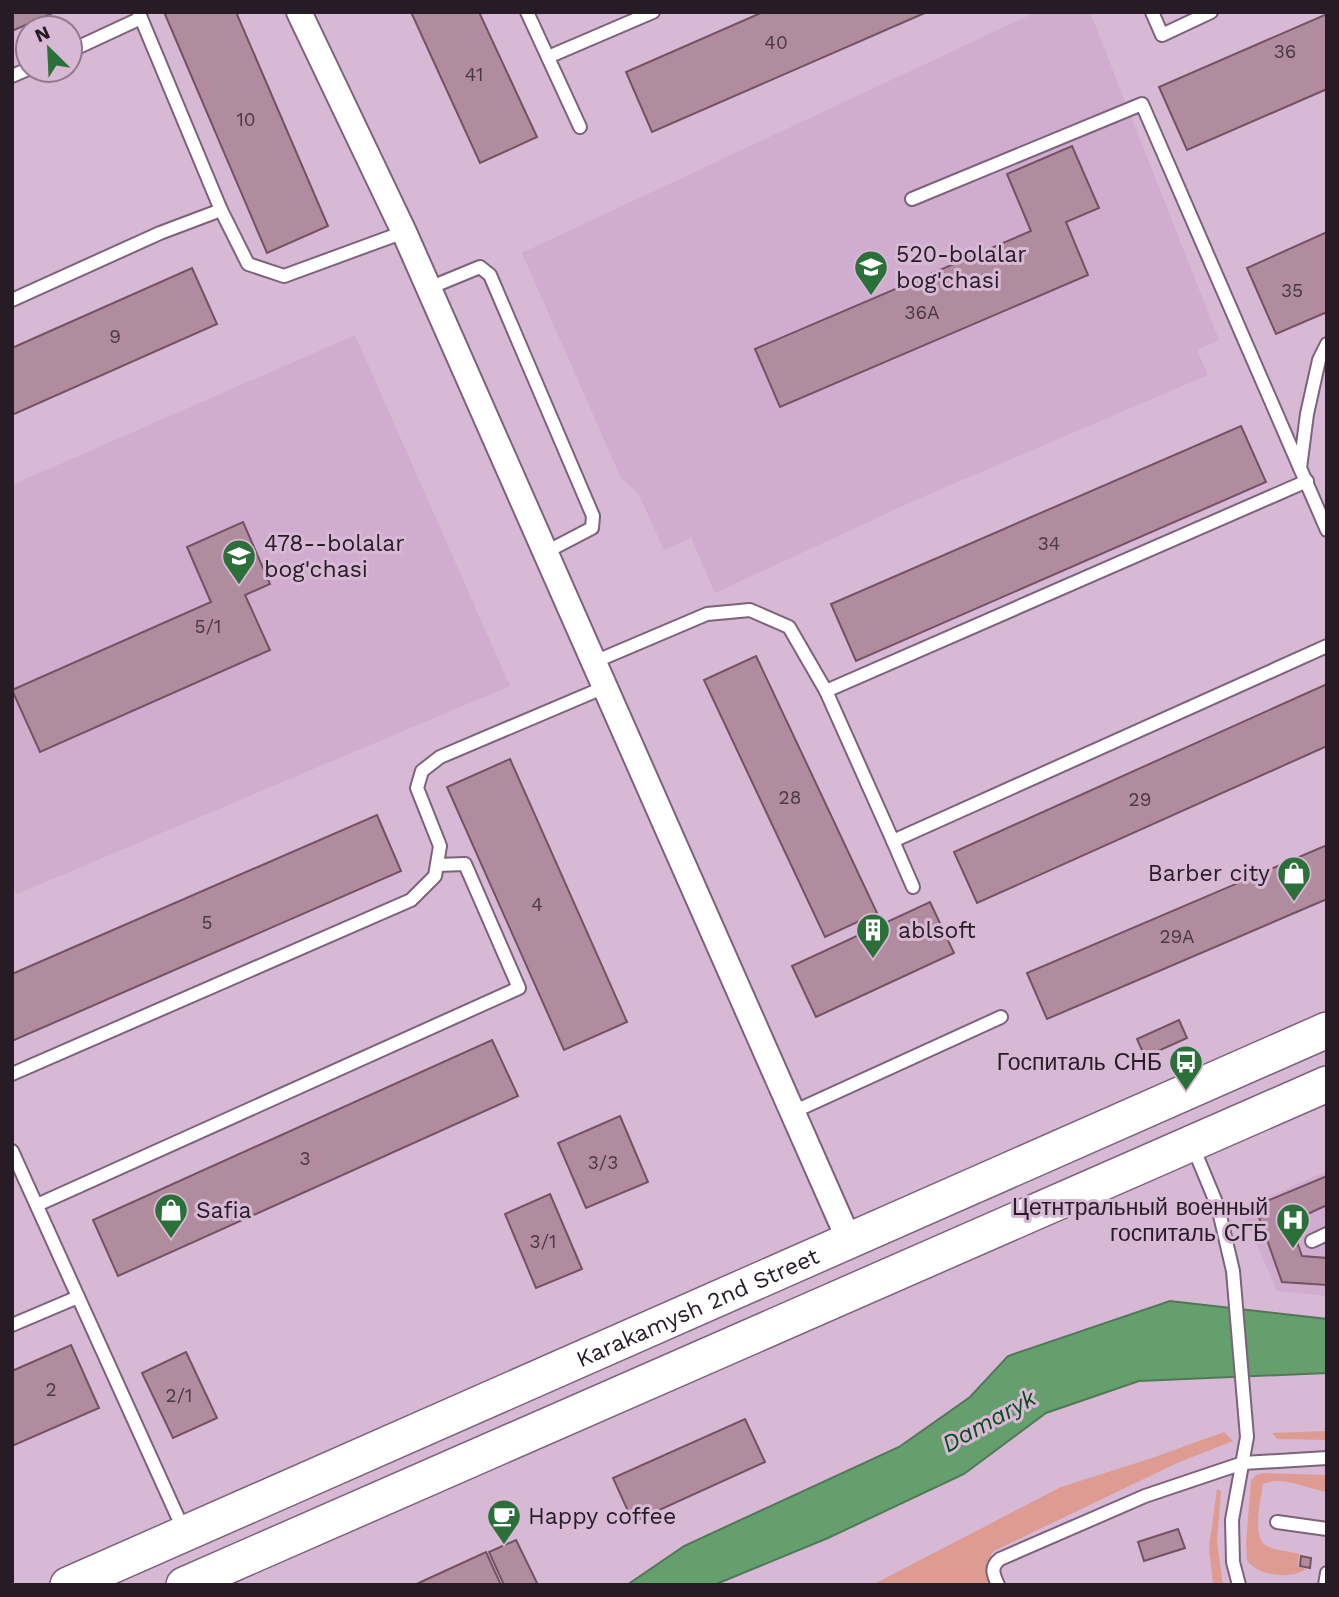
<svg xmlns="http://www.w3.org/2000/svg" width="1339" height="1597" font-family="'Work Sans',sans-serif">
  <style>
    .built { fill: #d0acce }
    .green { fill: #dd9b91 }
    .water { fill: #649f6d; stroke: #527858; stroke-width: 2 }
    .building { fill: #b18c9e; stroke: #745263; stroke-width: 2 }
    .lines { fill: none; stroke-linecap: round; stroke-linejoin: round }
    .service-casing { stroke: #7d627b; stroke-width: 16 }
    .minor-casing { stroke: #7d627b; stroke-width: 28 }
    .secondary-casing { stroke: #7d627b; stroke-width: 38 }
    .service { stroke: #fff; stroke-width: 12 }
    .minor { stroke: #fff; stroke-width: 24 }
    .secondary { stroke: #fff; stroke-width: 35 }
    .labels { text-anchor: middle; dominant-baseline: central; stroke-width: 6; stroke-linejoin: round; paint-order: stroke }
    .number-label { font-size: 19px; fill: #4a3844 }
    .poi-label { font-size: 23px; fill: #271c26; stroke: #d7b9d5; text-anchor: start }
    .street-label { font-size: 23px; fill: #271c26; stroke: #d7b9d5 }
    .water-label { font-size: 24px; font-style: italic; fill: #084c1d; stroke: #d7b9d5 }
  </style>
  <rect width="100%" height="100%" fill="#d7b9d5"/>
  <g class="built">
    <path d="M1036,12h54l129,328 -22,10 11,25 -288,123 -205,95 -24,-55 -27,12 -26,-57 -17,-15 -99,-225z"/>
    <path d="M355,335l155,351 -493,208 -5,-11v-398z"/>
    <path d="M1327,1171v125l-50,-5 -36,-82z"/>
  </g>
  <g class="green">
    <path d="M1327,1431v9l-50,-1 -5,-6z"/>
    <path d="M1224,1432l9,9 -56,22 -183,88c-10,10 1,23 6,34h-128l189,-98 91,-29z"/>
    <path d="M1264,1473l63,2v17c-21,-3 -44,-17 -64,-8 -2,14 -11,52 2,61 9,6 24,6 34,9l-1,12 8,3c-15,11 -49,7 -59,-9l-1,-17 5,-62 5,-6z"/>
    <path d="M1217,1489l4,2 -4,51 6,43h-10l-4,-38z"/>
  </g>
  <path class="water" d="M1170,1301l157,18v54l-188,8 -93,32 -82,61 -136,64 -114,47h-87l57,-39 215,-99 71,-50 38,-41z"/>
  <g class="building">
    <path d="M12,12h43l-43,19z"/>
    <path d="M164,12h72l92,214 -61,27z"/>
    <path d="M411,12h68l58,125 -57,26z"/>
    <path d="M763,12h164l-275,120 -26,-60z"/>
    <path d="M1327,14v75l-140,61 -28,-63z"/>
    <path d="M1072,146l27,62 -33,14 22,53 -308,132 -25,-58 276,-118 -24,-57z"/>
    <path d="M1327,232v80l-51,22 -29,-66z"/>
    <path d="M192,268l25,56 -205,91v-67z"/>
    <path d="M1241,426l25,56 -410,179 -25,-57z"/>
    <path d="M243,522l27,62 -25,11 25,55 -230,102 -28,-62 199,-88 -24,-55z"/>
    <path d="M756,656l121,257 -52,24 -121,-257z"/>
    <path d="M1327,684v62l-350,157 -23,-51z"/>
    <path d="M510,759l117,263 -63,28 -117,-263z"/>
    <path d="M377,815l24,56 -389,170v-67z"/>
    <path d="M1327,845v54l-280,120 -20,-46z"/>
    <path d="M930,902l24,51 -138,64 -24,-51z"/>
    <path d="M1179,1020l8,18 -42,19 -8,-18z"/>
    <path d="M492,1040l26,56 -400,180 -25,-56z"/>
    <path d="M620,1116l28,66 -62,26 -28,-65z"/>
    <path d="M1327,1176v29l-37,17 12,34 25,2v27l-45,-3 -27,-76z"/>
    <path d="M550,1194l32,75 -46,19 -31,-74z"/>
    <path d="M71,1345l28,63 -87,38v-75z"/>
    <path d="M186,1352l31,66 -44,20 -31,-65z"/>
    <path d="M745,1419l20,43 -132,60 -20,-44z"/>
    <path d="M1178,1529l7,19 -41,13 -6,-19z"/>
    <path d="M516,1540l22,45h-34l-15,-33z"/>
    <path d="M486,1552l15,33h-86l8,-4z"/>
    <path d="M1301,1556l10,2 -1,10 -10,-2z"/>
  </g>
  <g class="lines">
    <g class="service-casing">
      <g id="service">
        <path d="M527,12l53,115"/>
        <path d="M1152,12l10,23 49,-23"/>
        <path d="M141,18l80,192"/>
        <path d="M70,51l71,-33 -2,-5"/>
        <path d="M548,57l105,-45"/>
        <path d="M12,76l16,-7"/>
        <path d="M912,199l230,-95 158,364"/>
        <path d="M429,288l51,-21 10,8 103,241 -1,12 -46,24"/>
        <path d="M12,300l148,-67 61,-23 27,54 36,12 120,-44"/>
        <path d="M1327,344l-8,16 -12,54 -7,54 27,62"/>
        <path d="M594,662l113,-48 43,-4 39,17 37,64 67,150 434,-195"/>
        <path d="M826,691l481,-210"/>
        <path d="M893,841l20,46"/>
        <path d="M12,1074l399,-174 24,-24 5,-30 -23,-58 5,-17 18,-14 165,-70"/>
        <path d="M793,1112l208,-95"/>
        <path d="M1193,1147l25,60 15,64 14,166 -15,83 1,42 6,23"/>
        <path d="M12,1151l173,382"/>
        <path d="M37,1205l482,-217 -54,-124 -28,1"/>
        <path d="M1312,1241l15,-7"/>
        <path d="M12,1325l66,-28"/>
        <path d="M1277,1522l50,7"/>
        <path d="M998,1585c-5,-11 -8,-18 2,-26l145,-63 98,-33 84,-5"/>
        <path d="M1325,1585l2,-12"/>
      </g>
    </g>
    <g class="minor-casing">
      <path id="minor" d="M299,12l105,220 445,1008"/>
    </g>
    <g class="secondary-casing">
      <g id="secondary">
        <path id="s1" d="M68,1585l1259,-555"/>
        <path d="M184,1585l1143,-501"/>
      </g>
    </g>
    <use href="#service" class="service"/>
    <use href="#minor" class="minor"/>
    <use href="#secondary" class="secondary"/>
  </g>
  <defs>
    <g id="school-pin" transform="scale(1.75)"><path d="M0 17L-7.5 6A9.5 9.5 0 1 1 7.5 6Z" fill="#2b6f39" stroke="#d7b9d5"/><path d="M0-5L7-2L0 1L-7-2ZM-4 1L0 2.5L4 1V4Q0 6-4 4Z" fill="#fff"/></g>
    <g id="shop-pin" transform="scale(1.75)"><path d="M0 17L-7.5 6A9.5 9.5 0 1 1 7.5 6Z" fill="#2b6f39" stroke="#d7b9d5"/><path d="M-5-2.5h2.3a2.7 3.5 0 0 1 5.4 0H5L5.5 6h-11ZM-1.5-2.5h3a1.5 2.3 0 0 0-3 0Z" fill="#fff"/></g>
    <g id="building-pin" transform="scale(1.75)"><path d="M0 17L-7.5 6A9.5 9.5 0 1 1 7.5 6Z" fill="#2b6f39" stroke="#d7b9d5"/><path d="M-4-6H4V6H1V3H-1V6H-4ZM-2.5-4.3h1.7v1.8h-1.7ZM.8-4.3h1.7v1.8H.8ZM-2.5-1h1.7V.8h-1.7ZM.8-1h1.7V.8H.8Z" fill="#fff"/></g>
    <g id="bus-pin" transform="scale(1.75)"><path d="M0 17L-7.5 6A9.5 9.5 0 1 1 7.5 6Z" fill="#2b6f39" stroke="#d7b9d5"/><path d="M-5-6H5V4H4V6H2V4H-2V6H-4V4H-5ZM-3.5-4V0h7V-4ZM-3.5 1.2v1.5H-2V1.2ZM2 1.2v1.5H3.5V1.2Z" fill="#fff"/></g>
    <g id="hospital-pin" transform="scale(1.75)"><path d="M0 17L-7.5 6A9.5 9.5 0 1 1 7.5 6Z" fill="#2b6f39" stroke="#d7b9d5"/><path d="M-5-5h3v3.5h4V-5h3V5h-3V1.5h-4V5h-3Z" fill="#fff"/></g>
    <g id="cafe-pin" transform="scale(1.75)"><path d="M0 17L-7.5 6A9.5 9.5 0 1 1 7.5 6Z" fill="#2b6f39" stroke="#d7b9d5"/><path d="M-5.5-4.5H6V0H3Q3 3.5 0 3.5H-2.5Q-5.5 3.5-5.5 0ZM3-3.2v2h1.7v-2ZM-6 4.5H4V6H-6Z" fill="#fff"/></g>
  </defs>
  <g fill-rule="evenodd">
    <use href="#school-pin" x="871" y="267"/>
    <use href="#school-pin" x="239" y="556"/>
    <use href="#shop-pin" x="1294" y="873"/>
    <use href="#building-pin" x="873" y="930"/>
    <use href="#bus-pin" x="1186" y="1062"/>
    <use href="#shop-pin" x="171" y="1210"/>
    <use href="#hospital-pin" x="1293" y="1220"/>
    <use href="#cafe-pin" x="504" y="1516"/>
  </g>
  <g class="labels">
    <g class="number-label">
      <text x="776" y="42">40</text>
      <text x="1285" y="51">36</text>
      <text x="474" y="74">41</text>
      <text x="246" y="119">10</text>
      <text x="1292" y="290">35</text>
      <text x="922" y="312">36A</text>
      <text x="115" y="336">9</text>
      <text x="1049" y="543">34</text>
      <text x="208" y="626">5/1</text>
      <text x="790" y="797">28</text>
      <text x="1140" y="799">29</text>
      <text x="537" y="904">4</text>
      <text x="207" y="922">5</text>
      <text x="1177" y="936">29A</text>
      <text x="305" y="1158">3</text>
      <text x="603" y="1162">3/3</text>
      <text x="543" y="1241">3/1</text>
      <text x="51" y="1389">2</text>
      <text x="179" y="1395">2/1</text>
    </g>
    <g class="poi-label">
      <text x="896" y="254">520-bolalar<tspan x="896" dy="26">bog'chasi</tspan></text>
      <text x="264" y="543">478--bolalar<tspan x="264" dy="26">bog'chasi</tspan></text>
      <text x="1270" y="873" text-anchor="end">Barber city</text>
      <text x="898" y="930">ablsoft</text>
      <text x="1162" y="1062" text-anchor="end">Госпиталь СНБ</text>
      <text x="1268" y="1207" text-anchor="end">Цетнтральный военный<tspan x="1268" dy="26">госпиталь СГБ</tspan></text>
      <text x="196" y="1210">Safia</text>
      <text x="528" y="1516">Happy coffee</text>
    </g>
    <g class="street-label">
      <text stroke="none"><textPath href="#s1" startOffset="688">Karakamysh 2nd Street</textPath></text>
    </g>
    <g class="water-label">
      <text transform="translate(989 1421) rotate(-29)">Damaryk</text>
    </g>
  </g>
  <rect width="1339" height="1597" fill="none" stroke="#271c26" stroke-width="28"/>
  <g transform="translate(49 49) rotate(336)"><circle r="33" fill="#d7b9d5" stroke="#917a8f" stroke-width="2"/>
  <path d="M0-5L12 26L0 18L-12 26Z" fill="#2b6f39"/>
  <text y="-10" font-size="19" font-weight="bold" text-anchor="middle" fill="#271c26">N</text>
  </g>
</svg>
